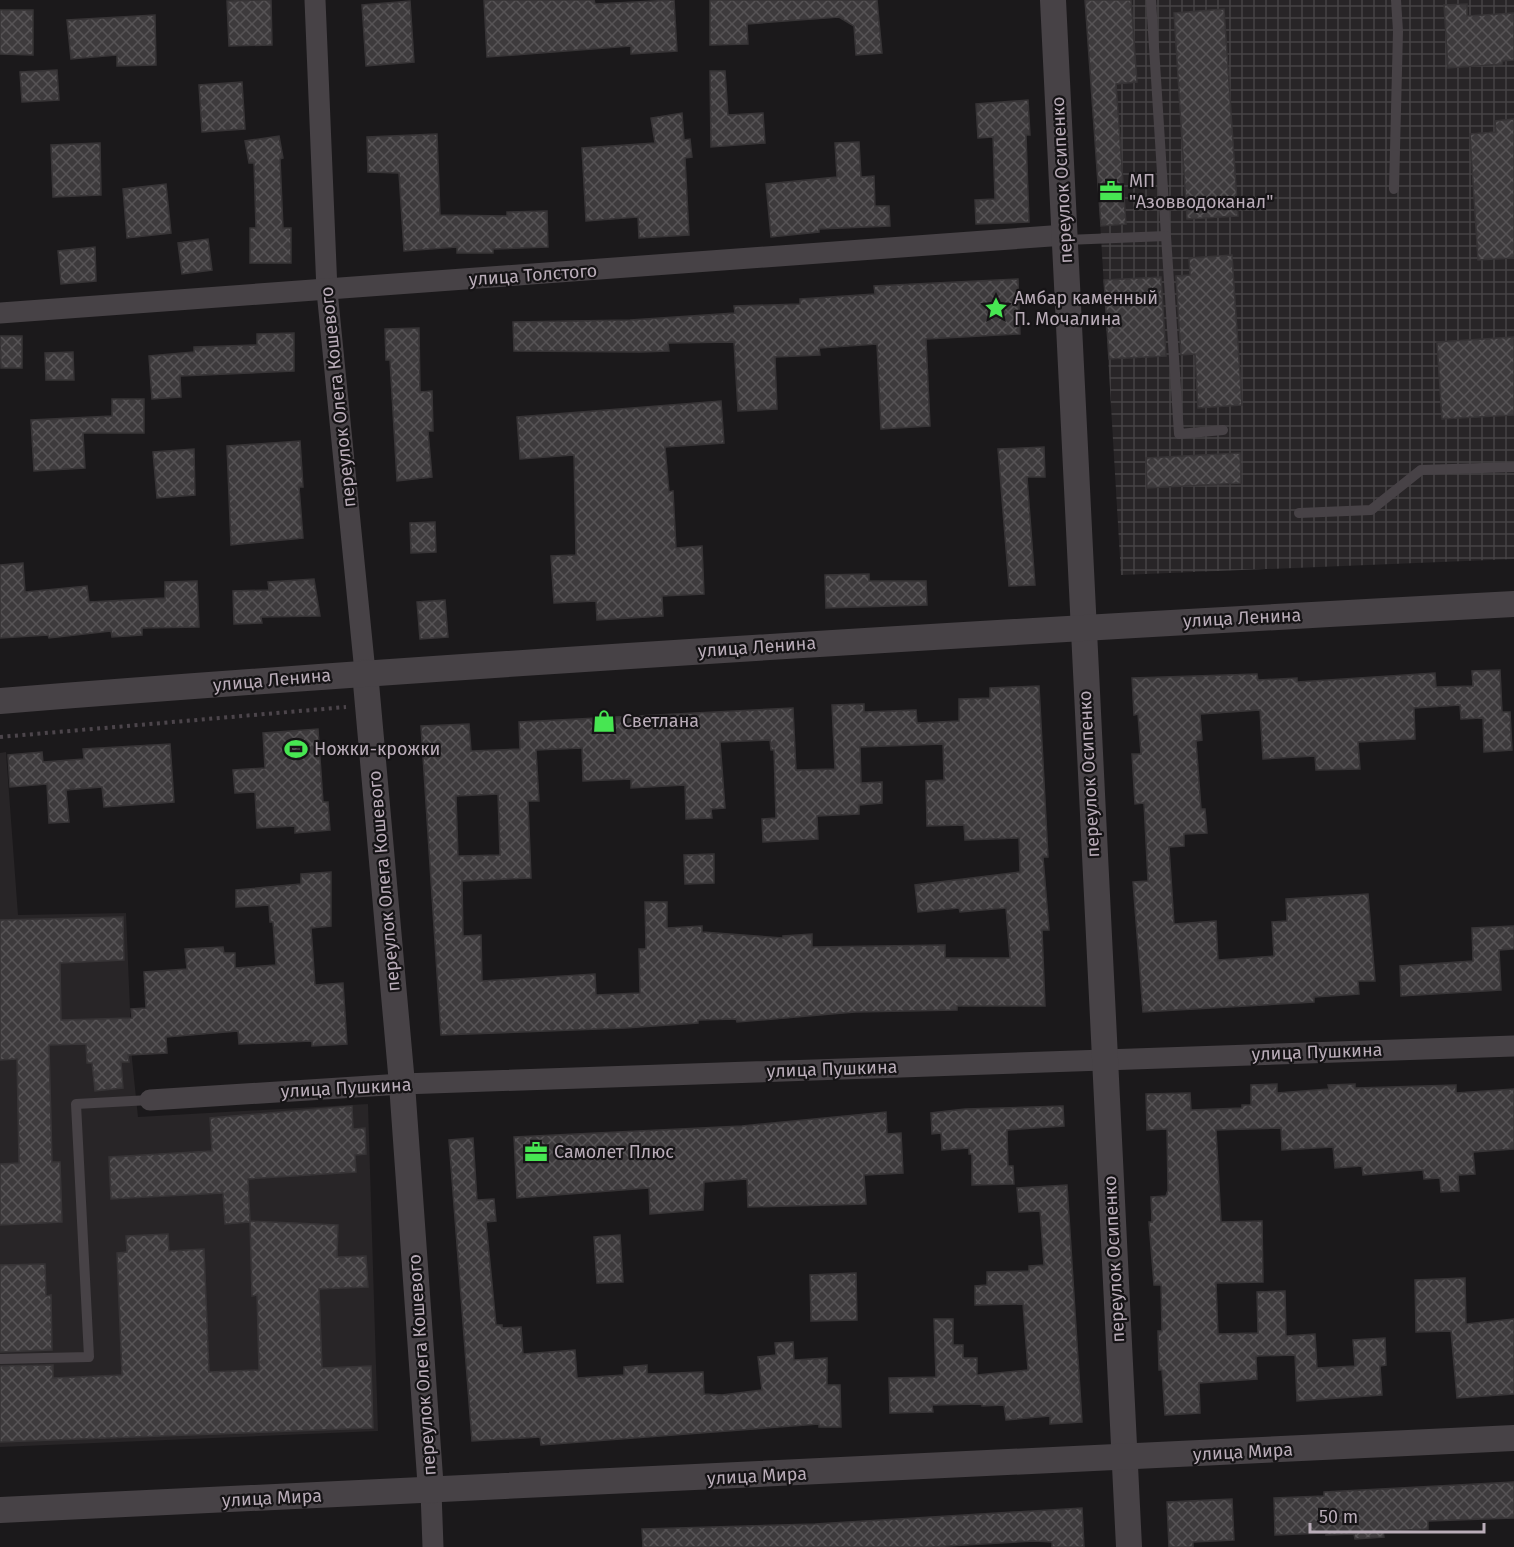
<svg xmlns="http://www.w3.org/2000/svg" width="1514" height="1547" font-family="'Fira Sans',sans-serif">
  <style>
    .built { fill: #282527 }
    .industrial { fill: url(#industrial-grid) }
    .building { fill: url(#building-cross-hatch); stroke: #373436; stroke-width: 1.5; fill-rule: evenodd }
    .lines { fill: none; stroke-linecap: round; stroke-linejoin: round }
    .path { stroke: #4c454b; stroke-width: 4; stroke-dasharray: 3 4.5; stroke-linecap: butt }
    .service { stroke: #474246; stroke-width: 10 }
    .minor { stroke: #474246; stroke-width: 21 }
    .tertiary { stroke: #474246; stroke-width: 26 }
    .labels { text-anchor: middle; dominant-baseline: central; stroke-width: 4.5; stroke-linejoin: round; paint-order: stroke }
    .street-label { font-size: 18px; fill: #baadb9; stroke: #161416 }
    .poi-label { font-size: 18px; fill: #baadb9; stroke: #161416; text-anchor: start }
  </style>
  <defs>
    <pattern id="industrial-grid" width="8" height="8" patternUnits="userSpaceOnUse" patternTransform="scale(1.5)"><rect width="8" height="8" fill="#282527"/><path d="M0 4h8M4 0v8" fill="none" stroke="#454244"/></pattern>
    <pattern id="building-cross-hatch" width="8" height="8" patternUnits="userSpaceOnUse" patternTransform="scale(1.5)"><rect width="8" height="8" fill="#3d3a3c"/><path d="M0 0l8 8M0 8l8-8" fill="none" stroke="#575456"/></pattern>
  </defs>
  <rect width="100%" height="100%" fill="#1b191b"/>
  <path class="built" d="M6,752l12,163 108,-2 6,146 6,58 230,-13 10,327 -378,16v-694z"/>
  <path class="industrial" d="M1087,0h427v559l-393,16z"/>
  <g class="building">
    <path d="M261,0h10l1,45 -43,1 -2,-45z"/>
    <path d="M484,0h110l1,4 79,-4 3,51 -46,3v-8l-144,11z"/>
    <path d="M710,0h167l5,53 -26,2 -2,-29 -15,-9 -92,7 1,20 -38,1z"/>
    <path d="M1085,0h46l6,82 -21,2 10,140 -25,2z"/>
    <path d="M410,1l4,61 -48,4 -4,-61z"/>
    <path d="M1467,4v12l47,-3v47l-12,1v3l-54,4 -4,-63z"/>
    <path d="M1224,9l14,207 -51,3 -13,-206z"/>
    <path d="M0,10h33v45l-33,-1z"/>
    <path d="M155,15l1,50 -39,1v-11l-46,4 -4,-39z"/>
    <path d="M57,70l2,30 -37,2 -2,-30z"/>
    <path d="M710,71h15l3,44 35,-2 2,30 -54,4z"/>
    <path d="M242,82l3,47 -43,3 -3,-47z"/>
    <path d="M1028,100l2,35h-4l3,87 -53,2 -1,-24 20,-1 -2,-62 -15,1 -2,-34z"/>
    <path d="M682,113l2,27 6,-1 2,18 -7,1 4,77 -50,3 -1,-21 -52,4 -4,-73 73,-5 -4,-25z"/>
    <path d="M1514,119v139l-36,2 -8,-126 26,-2 -1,-11z"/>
    <path d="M437,134l3,81 67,1v-4l40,-1 1,36 -55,2v4h-36v-6l-53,4 -5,-78 -31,-1 -1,-35z"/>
    <path d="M279,136l4,22 -3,1 3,69h8v35h-41v-35h6l-2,-65h-5l-4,-22z"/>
    <path d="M859,142l2,35 13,-1 1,30h14l1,20 -71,3v3l-48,5 -5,-53 71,-7 -2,-34z"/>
    <path d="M100,143l1,52 -48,2 -2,-52z"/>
    <path d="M166,184l5,49 -44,5 -4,-49z"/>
    <path d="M208,239l4,31 -30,4 -4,-31z"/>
    <path d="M95,247l1,34 -35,3 -3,-33z"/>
    <path d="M1232,255l10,150 -44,3 -3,-54 -14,1 -5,-79 14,-1 -1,-17z"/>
    <path d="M1161,277l5,79 -57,3 -5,-79z"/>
    <path d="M1018,279l2,55 -94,5 4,87 -49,3 -4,-85 -58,4 1,7 -45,2 2,52 -39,2 -4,-69 -66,1 1,8 -29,1 -126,-1 -1,-29 117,-2 105,-7 -1,-7 66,-2v-5l75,-5 -1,-8z"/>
    <path d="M419,328l1,64 12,-1 1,40h-5l4,46 -35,4 -7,-121h-4l-1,-31z"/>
    <path d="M294,333v38l-114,5 1,21 -29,2 -3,-43 45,-4v-5l63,-2v-11z"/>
    <path d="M0,336h22v32h-21z"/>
    <path d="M1514,337v78l-72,4 -5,-77z"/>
    <path d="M73,352l1,28h-28l-1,-27z"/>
    <path d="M112,399h32v34h-61l2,35 -51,3 -3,-51 81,-4z"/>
    <path d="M721,401l3,42 -59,4 4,45 4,-1 3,57 26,-2 2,48 -42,2 1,20 -66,4 -1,-19 -42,2 -3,-47 25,-1 -2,-100 -54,4 -3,-42z"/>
    <path d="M300,441l3,46h-4l4,51 -72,7 -4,-99z"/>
    <path d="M1044,447l1,30h-18l8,108 -26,1 -11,-137z"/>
    <path d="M194,449l1,46 -38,3 -4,-46z"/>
    <path d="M1240,453l1,30 -94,5 -1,-30z"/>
    <path d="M435,522l1,30 -25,1 -1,-30z"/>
    <path d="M23,563l2,29 62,-6 2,16 76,-4v-16l32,-1 2,46 -57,1v7l-30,2 -1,-6 -62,7 -1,-3 -48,3v-73z"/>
    <path d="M869,574v7h57l1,24 -101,3 -1,-33z"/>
    <path d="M314,579l6,37 -59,1 1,6 -28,1 -1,-33 36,-1 -1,-8z"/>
    <path d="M445,600l3,37 -28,2 -3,-37z"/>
    <path d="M1500,670l2,42h8l2,38 -28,2 -1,-34 -22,1 -1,-14 -46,3 1,31 -57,3 2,27 -44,1 -1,-14 -52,3 -3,-49 -60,4 2,26 -6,1 5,68h4l2,24 -23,1v12l-15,1 5,77 42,-3 2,39 56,-4 -2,-34 15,-1 -1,-22 82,-5 7,87h-17l1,13 -45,3v5l-171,10 -10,-130 15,-1 -4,-78 -9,1 -3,-50h9l-3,-40 -4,1 -2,-37 125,-4 1,6 39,-2v4l138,-9 1,14 37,-1 -1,-15z"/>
    <path d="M1039,686l9,171h-5l6,73h-7l3,76h-88v4l-102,2 -118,10 -1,-3 -38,1v3l-73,5 -184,7 -20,-309 48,-2 2,27 49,-2 -1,-27 274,-14 3,62 39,-1 -3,-64 32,-1v8l52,-2 1,13 42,-2v-22l31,-1v-10zM770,740l1,10h3l2,68 -14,1 1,23 55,-3 -1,-23 42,-2v-9l23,-2v-21l-21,1 -1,-36 83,-3 1,36 -18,1 1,45 37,-1 1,15 54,-2 1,34 -105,13 3,27 41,-4 1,4 46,-4 4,50h-65v-13l-133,2v-13l-29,2v2l-81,-6v-6l-35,2v-26h-22l1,47h-7l1,44 -44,2 -1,-21 -113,7 -1,-46 -18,1 -1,-55 69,-3 -3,-77h11l-3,-51 46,-2 1,33 48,-2v9l54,-3 1,34 26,-1 -1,-9 14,-1 -5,-66zM498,794l2,61 -42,1 -2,-60z"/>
    <path d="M318,729l5,73h5l2,28 -35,3v-7l-38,2 -2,-36 -20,1 -2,-23 32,-2 -2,-35z"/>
    <path d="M170,744l4,58 -70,5 -2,-20 -36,3 3,32 -20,1 -2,-39 -37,3 -2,-32 34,-3 1,10 41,-3 -1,-10z"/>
    <path d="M714,854v29l-29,1 -1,-29z"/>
    <path d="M331,872v54l-20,2 4,57 28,-2 4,61 -35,2v-5l-73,3 -1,-13 -72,6 1,16 -39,2 1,7h-8l2,26 -28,3 -3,-28h-5l-1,-19 -37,1 3,117h8l2,60 -62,3v-61l19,-1 -2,-104 -17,1v-140l123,-3 1,43 -64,3 1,57 71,-2 -1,-9 15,-1 -2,-36 43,-3 -2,-20 38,-2 1,6h11v15l41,-3 -3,-43h-3l-1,-17 -33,2v-17l65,-6v-10z"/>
    <path d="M1514,926v23l-15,1 2,40 -100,6 -1,-30 73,-5 -1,-33z"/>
    <path d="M1277,1084v9l52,-4 -1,-4 27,-1v4l101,-3v8l58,-4v60l-41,3 2,22 -17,1 1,16 -18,1 -1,-14 -16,1 -1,-9 -60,5 -1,-9 -27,2 -2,-21 -51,3 -1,-22 -65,2 5,92 41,-1 1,61 -47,1 2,51 40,-1 -1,-41 28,-1 1,45 29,-2 2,34 38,-2 -2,-26 32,-2 1,27 -6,1 2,29 -85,6 -2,-46 -37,1 -2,1 1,22 -58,4 1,30 -35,2 -3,-45h-3l-1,-39h4l-1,-46h-7l-5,-63h3l-1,-25 15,-1 2,-6 -1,-61 -20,1 -1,-36 44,-1 1,17 51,-2v-3h9v-20z"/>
    <path d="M352,1106l1,23 12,-1 1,26 -11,1 1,17 -108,7 2,42 88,4 -1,32 29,-1 2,31 -49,2 3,79 49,-2 2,62 -373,14v-76l53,-1v13l69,-3 -5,-122 10,-1 -1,-16 42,-2 1,17 35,-2 5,123 50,-2 -2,-75 -5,1 -2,-74 -25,2 -2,-31 -112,6 -2,-42 103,-6 -2,-33z"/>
    <path d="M1063,1106l1,20 -57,4 1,36h5l1,18 -42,1v-31h-3v-6l-27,2 -1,-17 -9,1 -1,-21 34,-4z"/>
    <path d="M886,1112l1,22 14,-1 2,40 -39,2 2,29 -118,3 -1,-28 -43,3 -1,28 -53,4 -1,-26 -132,10 -3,-61 228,-11z"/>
    <path d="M473,1138l4,62 17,-1 2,22 -10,1 10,103h6v3l19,-1 2,27 52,-4 2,28 47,-3v-8l23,-2v9l56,-2 1,22 18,1 40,-5 -4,-33 18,-2 -1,-12 18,-1 1,18 33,-2v27h13l1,42h-22v-3l-278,21 -1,-8 -68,4 -23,-301z"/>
    <path d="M1067,1185l15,237 -32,2v-8l-44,4 -2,-15 -22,1v-2l-50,1 1,7 -43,1 -1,-35 47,-1 -2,-58h19v26h10v13h14v17l51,-5 -5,-66 -48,1v-19l12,-1v-13l42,-1v-5l15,-1 -4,-54 -21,1 -2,-24z"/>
    <path d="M620,1235l3,47 -26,1 -3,-46z"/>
    <path d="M45,1264l1,32 5,-1 1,55 -52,2v-87z"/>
    <path d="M856,1273l1,47 -46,1 -1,-46z"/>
    <path d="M1465,1278l1,46 48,-5v75l-57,4 -6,-67 -35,1 -1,-52z"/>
    <path d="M1514,1482v36l-86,3v8l-45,2 1,6 -29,2 -1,-5 -28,1v-2l-51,2 -1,-37 50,-2v-4z"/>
    <path d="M1232,1499l2,41 -41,2v5h-24l-2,-45z"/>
    <path d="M1082,1508l2,39h-32v-5l-18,-1 -103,6h-288l-1,-18 173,-5z"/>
  </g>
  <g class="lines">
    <path class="path" d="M0,737l346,-30"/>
    <g class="service">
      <path d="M1151,0l15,236"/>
      <path d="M1394,189l4,-158 -2,-31"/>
      <path d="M1066,240l100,-4 13,198 44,-4"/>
      <path d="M1299,513l72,-3 50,-40 93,-3"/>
      <path d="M0,1359l89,-2 -13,-253 74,-4"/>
    </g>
    <g class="minor">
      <path d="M315,0l12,291 38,381"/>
      <path d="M0,313l1065,-78"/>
      <path d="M150,1100l252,-16 1112,-38"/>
      <path d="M431,1491l2,56"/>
    </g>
    <g class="tertiary">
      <path d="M1053,0l76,1547"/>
      <path d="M365,672l37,412 29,407"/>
      <path d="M0,701c504,-40 1009,-70 1514,-97"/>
      <path d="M0,1510l1514,-72"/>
    </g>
  </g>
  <defs>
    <g id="office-bare" transform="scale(1.8)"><path d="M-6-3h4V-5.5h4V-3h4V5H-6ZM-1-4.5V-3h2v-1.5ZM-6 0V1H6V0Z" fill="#47e652" stroke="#161416" stroke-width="2.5" paint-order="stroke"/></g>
    <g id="sight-bare" transform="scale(1.8)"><path d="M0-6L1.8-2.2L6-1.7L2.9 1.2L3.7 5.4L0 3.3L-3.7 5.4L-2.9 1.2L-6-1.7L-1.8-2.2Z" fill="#47e652" stroke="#161416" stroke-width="2.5" paint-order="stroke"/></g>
    <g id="shop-bare" transform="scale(1.8)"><path d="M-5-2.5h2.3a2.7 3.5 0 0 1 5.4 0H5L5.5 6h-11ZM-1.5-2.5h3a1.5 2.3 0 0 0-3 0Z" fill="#47e652" stroke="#161416" stroke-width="2.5" paint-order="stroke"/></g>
    <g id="stadium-bare" transform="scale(1.8)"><path d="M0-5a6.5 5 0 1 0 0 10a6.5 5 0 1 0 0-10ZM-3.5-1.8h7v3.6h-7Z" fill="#47e652" stroke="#161416" stroke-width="2.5" paint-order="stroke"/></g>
  </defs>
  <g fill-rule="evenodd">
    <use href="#office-bare" x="1111" y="191"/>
    <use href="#sight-bare" x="996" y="308"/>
    <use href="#shop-bare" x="604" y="721"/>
    <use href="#stadium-bare" x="296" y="749"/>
    <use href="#office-bare" x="536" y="1152"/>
  </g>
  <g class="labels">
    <g class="street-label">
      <text transform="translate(1062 180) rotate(-93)">переулок Осипенко</text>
      <text transform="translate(533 275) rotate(-4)">улица Толстого</text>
      <text transform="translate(338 397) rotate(-96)">переулок Олега Кошевого</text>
      <text transform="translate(1242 618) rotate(-3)">улица Ленина</text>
      <text transform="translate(757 647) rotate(-4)">улица Ленина</text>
      <text transform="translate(272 680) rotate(-5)">улица Ленина</text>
      <text transform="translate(1089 774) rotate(-93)">переулок Осипенко</text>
      <text transform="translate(384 881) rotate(-95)">переулок Олега Кошевого</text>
      <text transform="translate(1317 1052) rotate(-2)">улица Пушкина</text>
      <text transform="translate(832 1069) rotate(-2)">улица Пушкина</text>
      <text transform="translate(346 1088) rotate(-3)">улица Пушкина</text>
      <text transform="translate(1114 1259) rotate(-93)">переулок Осипенко</text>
      <text transform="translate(422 1365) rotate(-94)">переулок Олега Кошевого</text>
      <text transform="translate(1243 1452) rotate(-3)">улица Мира</text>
      <text transform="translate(757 1476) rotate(-3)">улица Мира</text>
      <text transform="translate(272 1498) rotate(-3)">улица Мира</text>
    </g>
    <g class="poi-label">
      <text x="1129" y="181">МП<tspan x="1129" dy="21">"Азовводоканал"</tspan></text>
      <text x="1014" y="298">Амбар каменный<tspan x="1014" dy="21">П. Мочалина</tspan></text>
      <text x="622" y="721">Светлана</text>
      <text x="314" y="749">Ножки-крожки</text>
      <text x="554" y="1152">Самолет Плюс</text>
    </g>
  </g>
  <path d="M1310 1523v9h174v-9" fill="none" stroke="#baadb9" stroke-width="3"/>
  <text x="1319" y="1523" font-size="18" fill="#baadb9" stroke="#161416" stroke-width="4.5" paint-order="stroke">50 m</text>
</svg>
